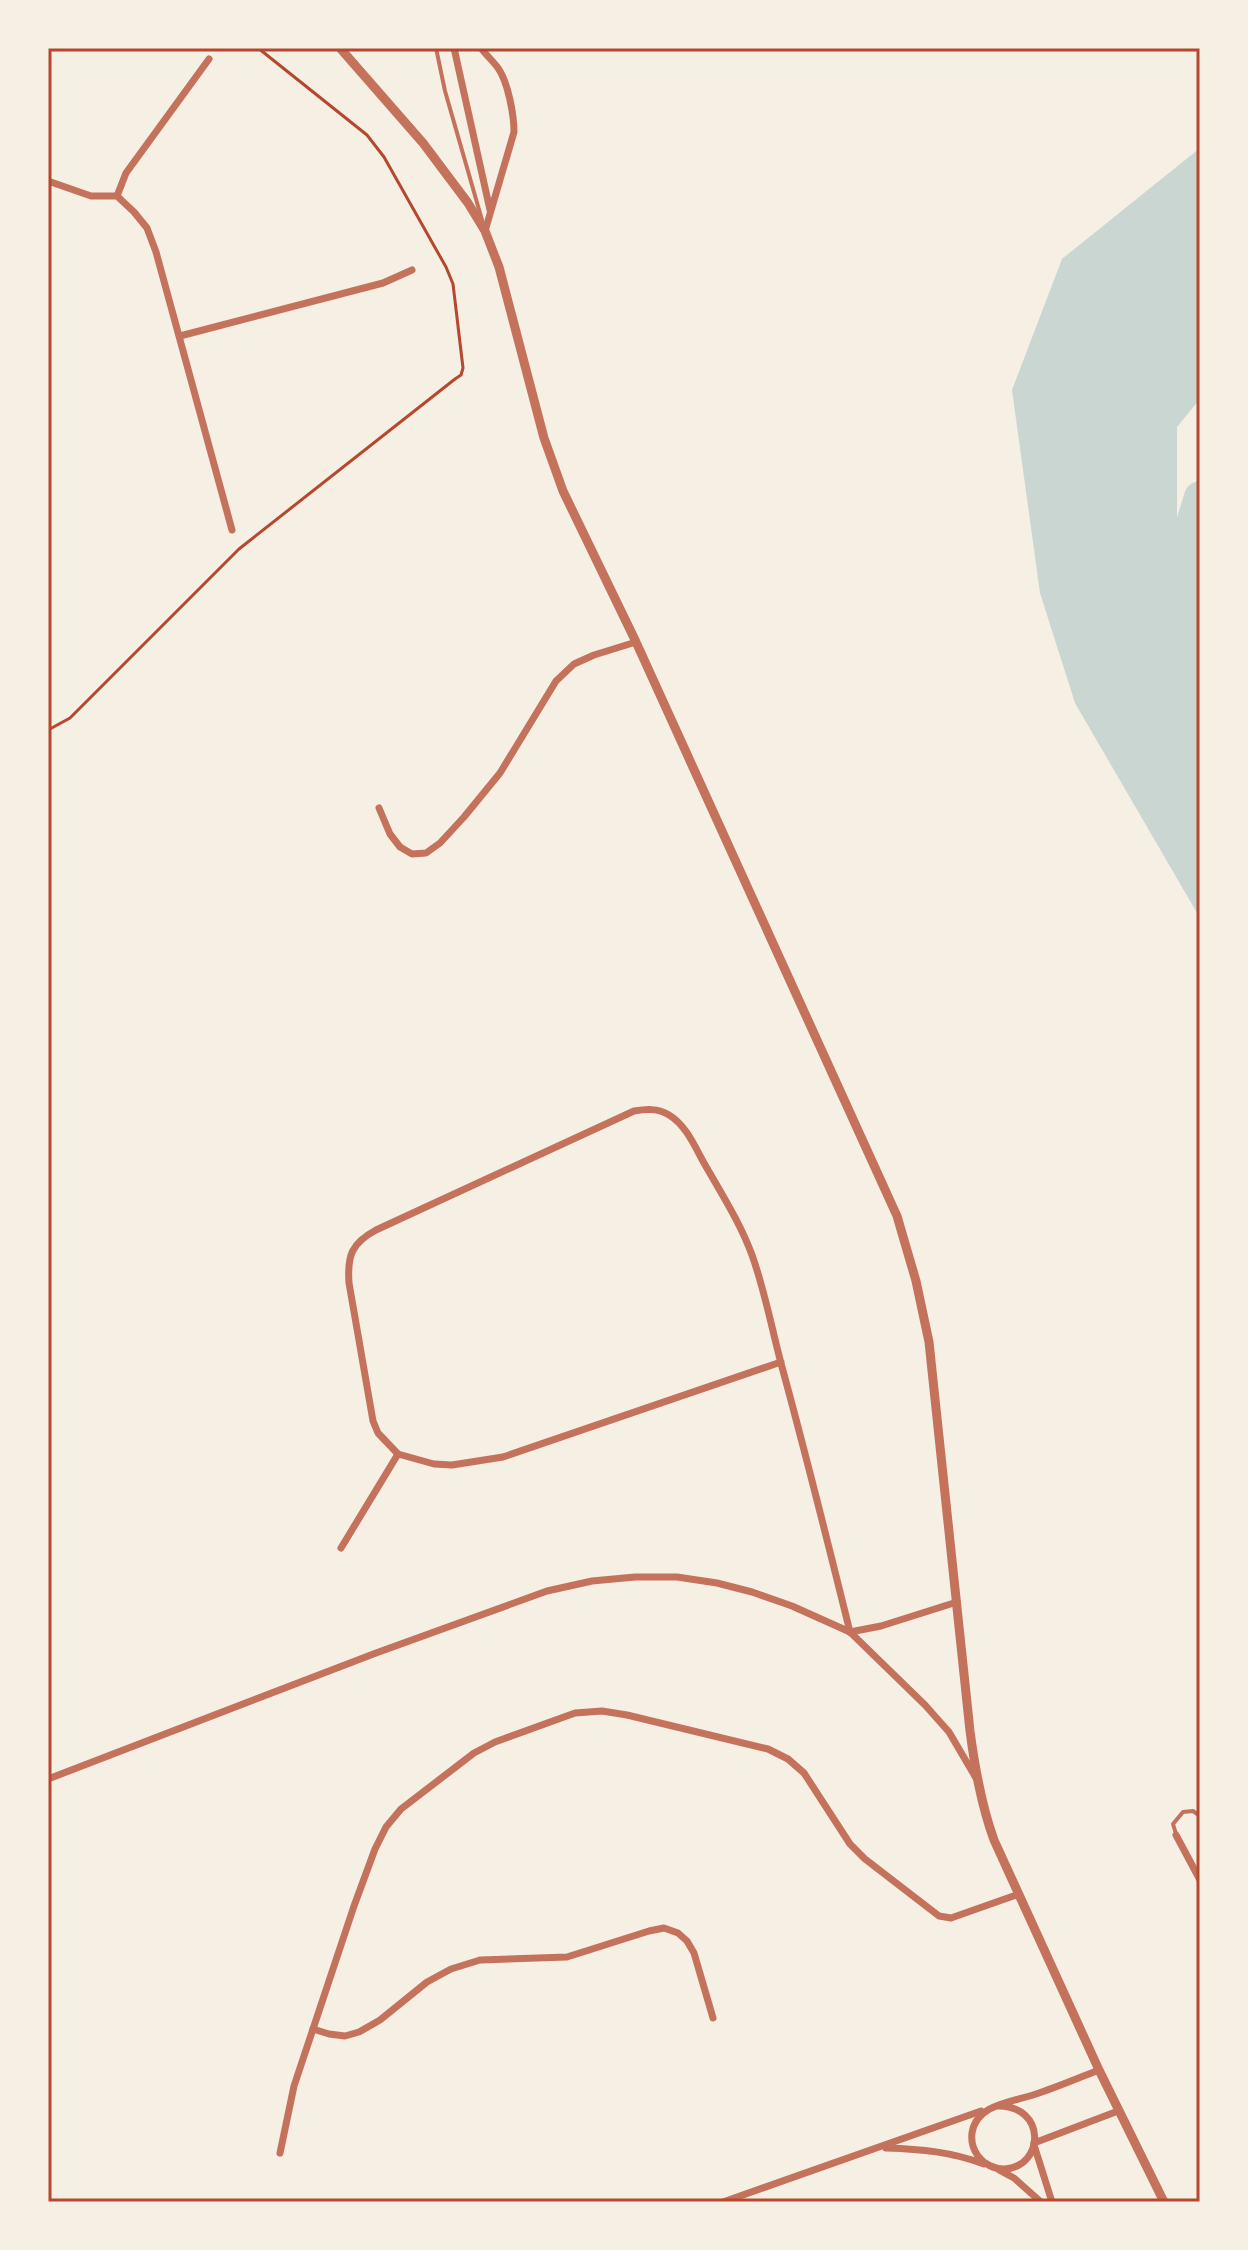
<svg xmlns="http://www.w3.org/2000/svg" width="1248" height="2250" font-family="Commissioner,sans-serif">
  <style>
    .water { fill: #c9d6d2 }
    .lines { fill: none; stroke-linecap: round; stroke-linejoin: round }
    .river { stroke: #c9d6d2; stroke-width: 32 }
    .path { stroke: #b5482f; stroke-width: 3 }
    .service { stroke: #c5725c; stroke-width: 4 }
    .minor { stroke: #c5725c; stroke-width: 7 }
    .tertiary { stroke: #c5725c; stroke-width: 9 }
    .neatline { fill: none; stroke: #b5482f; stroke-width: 3 }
  </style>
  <rect width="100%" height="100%" fill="#f6efe4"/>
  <path class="water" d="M1200,148v251l-23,28v101l23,51v339l-125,-215 -35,-110 -28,-203 50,-131z"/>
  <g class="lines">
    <path class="river" d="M1200,497l-14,46 4,102 10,19"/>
    <path class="path" d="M48,730l22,-12 169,-169 216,-170 6,-4 2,-7 -10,-84 -7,-17 -62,-110 -17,-22 -109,-87"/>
    <g class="service">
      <path d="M436,48l9,43 37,129"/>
      <path d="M1176,1834l-3,-10 10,-12 10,-1 7,5"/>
    </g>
    <g class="minor">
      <path d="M454,48l36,162"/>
      <path d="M481,48c5,7 12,13 17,20 10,14 16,47 16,64l-29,99"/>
      <path d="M48,181l43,15h26l17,16 13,16 9,24 76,278"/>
      <path d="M117,196l9,-23 83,-114"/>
      <path d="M180,336l203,-53 29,-13"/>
      <path d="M379,808l11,26 10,13 12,7 14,-1 14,-10 24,-26 36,-44 56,-92 18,-17 20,-9 42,-13"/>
      <path d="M781,1362l-278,95 -51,8 -18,-1 -36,-10 -20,-21 -5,-12 -24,-138c-2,-28 3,-40 27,-53l258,-119c12,-2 24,-3 35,4 17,10 26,32 35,48 17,30 36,59 48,92 13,36 20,75 30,112 24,88 46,176 68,265"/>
      <path d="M341,1548l57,-94"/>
      <path d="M850,1632l31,-6 76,-24"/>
      <path d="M48,1779l328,-126 171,-62 45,-10 43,-4h42l40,6 35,9 40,14 58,26 75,73 24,27 27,46"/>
      <path d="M1176,1835l24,45"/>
      <path d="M313,2029l16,5 16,2 14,-4 21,-12 47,-38 24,-13 29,-9 87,-3 82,-26 15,-3 14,5 9,8 7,12 19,65"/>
      <path d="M997,2106c50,-1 48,61 7,63 -10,0 -20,-5 -26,-13 -5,-7 -7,-15 -6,-23 4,-29 41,-31 64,-39 21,-7 42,-16 63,-24"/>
      <path d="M1034,2143l84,-32"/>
      <path d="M1034,2145l18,57"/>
      <path d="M886,2148c35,1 66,4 98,16"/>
      <path d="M280,2153l14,-67 60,-180 21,-57 11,-22 15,-18 73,-56 21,-11 80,-29 27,-2 25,4 141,34 20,10 16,14 46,71 15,15 74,57 12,2 68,-24"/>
      <path d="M999,2170l15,8 27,24"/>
      <path d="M723,2202l258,-91"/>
    </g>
    <path class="tertiary" d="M340,48l83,95 45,60 17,28 14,36 45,171 19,53 73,151 261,574 19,65 13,61 41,389c5,38 11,73 24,109l105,230 65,132"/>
  </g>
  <rect width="1248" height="2250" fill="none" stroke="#f6efe4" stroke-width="100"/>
  <rect x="50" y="50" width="1148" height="2150" class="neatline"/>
</svg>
